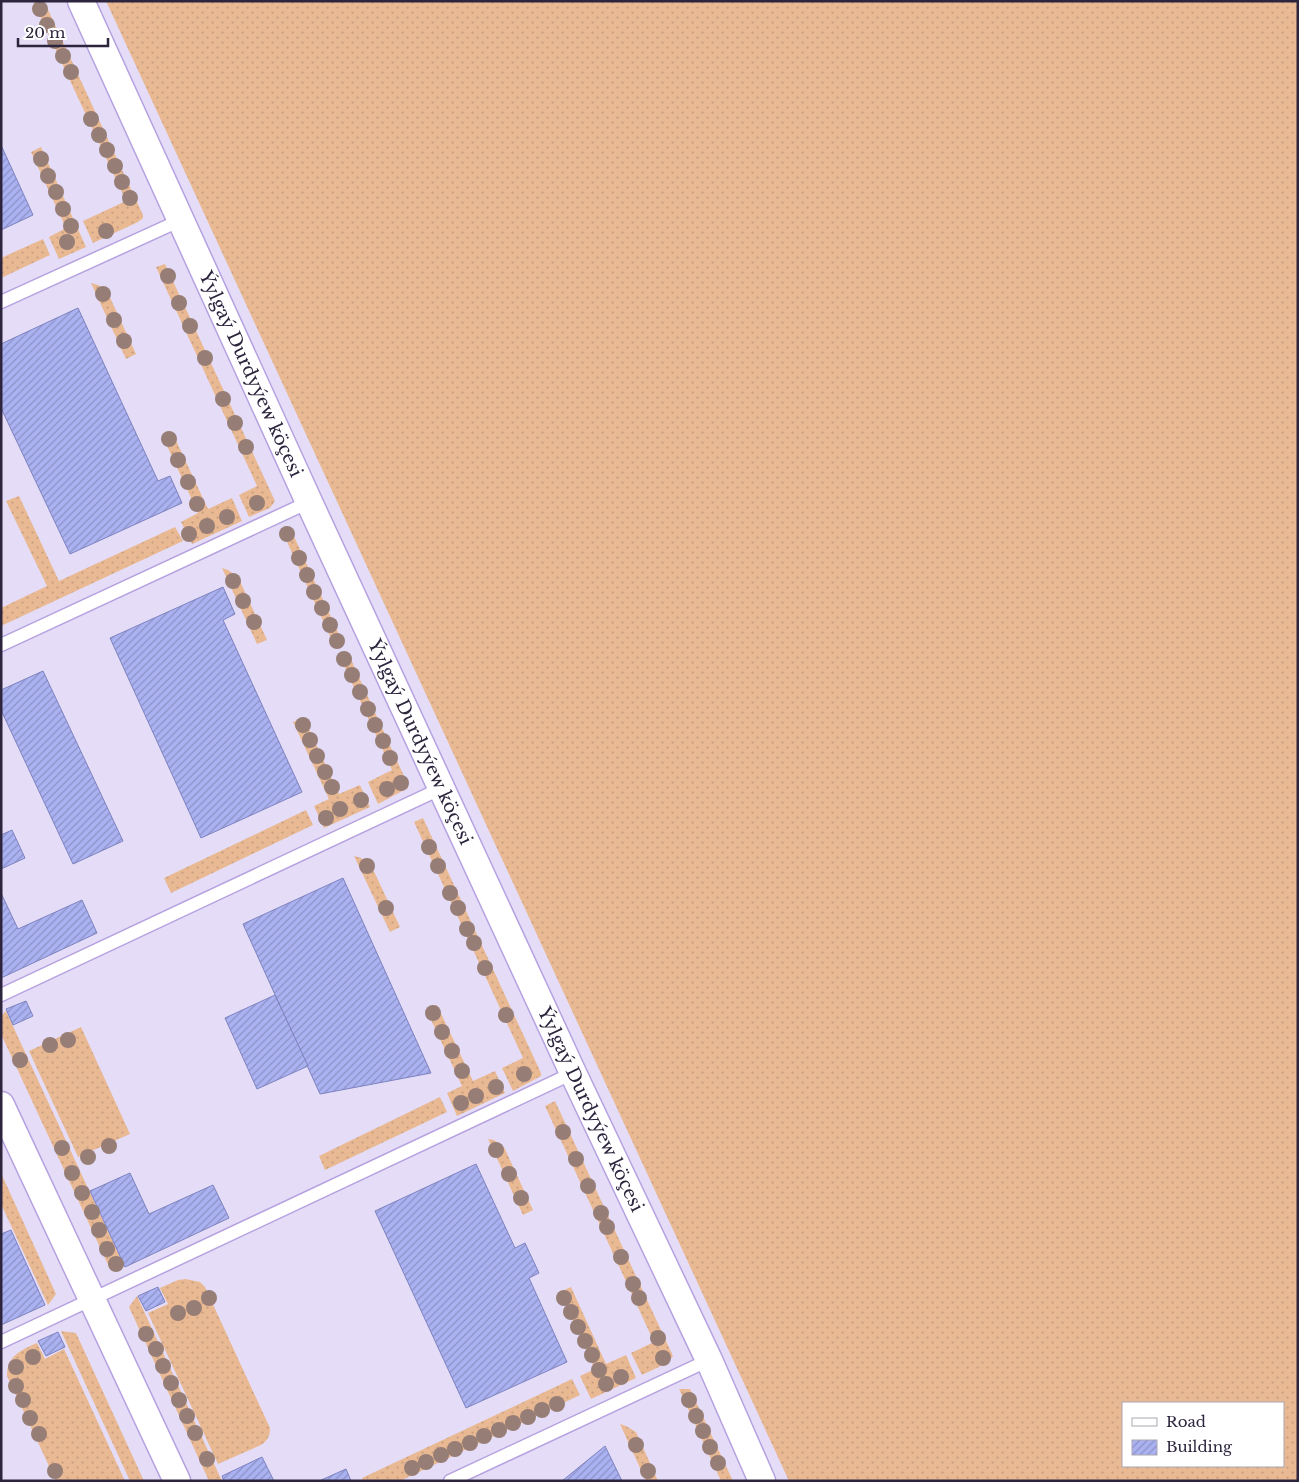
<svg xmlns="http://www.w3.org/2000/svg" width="1299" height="1482" font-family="'Libre Baskerville',serif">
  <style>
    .grass { fill: url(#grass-dots); fill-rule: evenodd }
    .building { fill: url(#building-hatch); stroke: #7d82bf }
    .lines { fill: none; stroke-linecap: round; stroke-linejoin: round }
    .service-casing { stroke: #b6a1e0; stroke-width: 15 }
    .minor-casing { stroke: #b6a1e0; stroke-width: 29 }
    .service { stroke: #fff; stroke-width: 12 }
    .minor { stroke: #fff; stroke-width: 26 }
    .tree { fill: #967d75 }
    .labels { text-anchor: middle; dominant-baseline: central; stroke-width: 5; stroke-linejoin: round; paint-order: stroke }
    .street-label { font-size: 18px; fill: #2d243d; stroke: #fff }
  </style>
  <defs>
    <pattern id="grass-dots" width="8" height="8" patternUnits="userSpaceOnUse" patternTransform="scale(1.25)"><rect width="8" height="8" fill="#e9b993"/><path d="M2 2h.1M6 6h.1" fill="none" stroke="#c89f80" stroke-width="1.8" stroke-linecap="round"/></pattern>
    <pattern id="building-hatch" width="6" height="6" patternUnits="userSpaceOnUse" patternTransform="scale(1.25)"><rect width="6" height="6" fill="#abb2f2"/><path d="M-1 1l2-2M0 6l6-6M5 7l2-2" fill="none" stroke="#8c91c5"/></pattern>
  </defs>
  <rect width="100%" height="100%" fill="#e5ddf7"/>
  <g class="grass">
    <path d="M33,1h11l99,214v3l-5,4 -45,21 -10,-22 43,-20z"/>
    <path d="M106,1h1192v1480h-509zM1123,1403h160v63h-160z"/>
    <path d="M41,147l45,100 -27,12 -10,-22 17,-9 -35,-76z"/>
    <path d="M43,239l7,16 -49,23v-20z"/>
    <path d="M165,264l110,237 -5,7 -21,9 -10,-22 18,-9 -101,-219z"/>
    <path d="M91,283l7,2 9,6 29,63 -10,5z"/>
    <path d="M172,432l36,77 24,-11 10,23 -50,23 -11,-22 17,-9 -35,-76z"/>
    <path d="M19,496l40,85 116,-54 8,14 -182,85v-18l46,-22 -41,-85z"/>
    <path d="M292,532l50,109 -8,4 -51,-112z"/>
    <path d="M222,568l6,2 10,7 29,63 -10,4z"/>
    <path d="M348,653l60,132v3l-30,16 -10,-22 24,-12 -52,-113z"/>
    <path d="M304,718l35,76 21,-9 10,22 -46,21 -10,-22 15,-7 -36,-77z"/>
    <path d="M306,810l7,15 -142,68 -7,-15z"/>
    <path d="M423,818l118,255v3l-28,15 -11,-23 21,-10 -109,-236z"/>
    <path d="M354,856l7,2 10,7 29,62 -10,5z"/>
    <path d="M437,1005l36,76 22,-10 10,22 -48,23 -10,-23 15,-7 -36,-77z"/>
    <path d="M6,1011l118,255 -10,4 -4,-1 -109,-235v-18z"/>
    <path d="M81,1027l49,107 -52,23 -49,-106z"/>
    <path d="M440,1097l7,15 -122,58 -6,-14z"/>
    <path d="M555,1101l118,255 -6,7 -25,12 -11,-22 23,-11 -109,-236z"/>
    <path d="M488,1139l6,1 10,7 29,63 -10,5z"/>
    <path d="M1,1173l55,121 -8,11 -47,-101z"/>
    <path d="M186,1279l14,3 5,5 65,141c0,8 -2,12 -9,17l-43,19 -70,-151 20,-9 -8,-16 18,-8z"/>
    <path d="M571,1287l35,77 20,-9 10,23 -45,21 -11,-23 15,-7 -35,-77z"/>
    <path d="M137,1296l85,185h-13l-80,-174z"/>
    <path d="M61,1331l15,2 68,148h-14z"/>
    <path d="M37,1343l8,16 19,-10 61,132h-69l-49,-105c0,-20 14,-26 30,-33z"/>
    <path d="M572,1379l8,16 -180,86h-37l-1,-3z"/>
    <path d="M679,1389h11l43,92h-12z"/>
    <path d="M620,1424l6,2 10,6 22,49h-12z"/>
  </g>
  <g class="building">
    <path d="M1,145l32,70 -32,15z"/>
    <path d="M78,308l80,173 12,-5 12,27 -112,51 -69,-146v-64z"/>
    <path d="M223,587l12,27 -12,6 79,172 -101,46 -91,-200z"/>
    <path d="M43,671l80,170 -50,23 -72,-154v-20z"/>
    <path d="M12,830l13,28 -24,11v-34z"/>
    <path d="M343,878l88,195 -111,21 -77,-170z"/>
    <path d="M1,893l17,36 64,-29 15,33 -96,45z"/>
    <path d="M275,995l33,71 -51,23 -32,-71z"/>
    <path d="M26,1001l7,15 -20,9 -7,-16z"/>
    <path d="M476,1164l39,84 10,-5 14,30 -10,5 38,84 -101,46 -91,-197z"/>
    <path d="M130,1173l19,41 64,-29 16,33 -104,49 -35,-76z"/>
    <path d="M11,1230l34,75 -44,20v-91z"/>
    <path d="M158,1287l7,15 -19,9 -8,-15z"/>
    <path d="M58,1332l7,15 -19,9 -8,-15z"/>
    <path d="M605,1446l17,35h-60z"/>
    <path d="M262,1457l12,24h-50l-2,-5z"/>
    <path d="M346,1469l5,12h-32z"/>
  </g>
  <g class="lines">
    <g class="service-casing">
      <g id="service">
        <path d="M1,302l180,-82"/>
        <path d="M1,645l308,-143"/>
        <path d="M1,995l441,-207"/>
        <path d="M1,1342l572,-269"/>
        <path d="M450,1481l259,-121"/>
      </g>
    </g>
    <g class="minor-casing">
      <g id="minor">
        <path id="s1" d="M81,1l228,501 264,571 136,287 53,121"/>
        <path d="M1,1105l176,376"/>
      </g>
    </g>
    <use href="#service" class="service"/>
    <use href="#minor" class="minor"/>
  </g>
  <g class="tree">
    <circle cx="40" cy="9" r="8"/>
    <circle cx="47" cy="25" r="8"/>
    <circle cx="55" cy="41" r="8"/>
    <circle cx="63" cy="56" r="8"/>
    <circle cx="71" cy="72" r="8"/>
    <circle cx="91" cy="119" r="8"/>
    <circle cx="99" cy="135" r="8"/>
    <circle cx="107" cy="150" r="8"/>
    <circle cx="41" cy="159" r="8"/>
    <circle cx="115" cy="166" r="8"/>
    <circle cx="48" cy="176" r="8"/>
    <circle cx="122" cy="182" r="8"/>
    <circle cx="56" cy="192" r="8"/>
    <circle cx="130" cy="198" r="8"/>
    <circle cx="63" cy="209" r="8"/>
    <circle cx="71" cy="226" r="8"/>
    <circle cx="106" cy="231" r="8"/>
    <circle cx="67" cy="242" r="8"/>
    <circle cx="168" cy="276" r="8"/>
    <circle cx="103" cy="294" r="8"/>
    <circle cx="179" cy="303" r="8"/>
    <circle cx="114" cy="320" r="8"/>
    <circle cx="190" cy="326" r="8"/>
    <circle cx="124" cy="341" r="8"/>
    <circle cx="205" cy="358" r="8"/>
    <circle cx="223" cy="399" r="8"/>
    <circle cx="235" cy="423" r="8"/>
    <circle cx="169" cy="439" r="8"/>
    <circle cx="246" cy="447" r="8"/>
    <circle cx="178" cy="460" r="8"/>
    <circle cx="188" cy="482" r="8"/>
    <circle cx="257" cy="503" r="8"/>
    <circle cx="197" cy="504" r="8"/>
    <circle cx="227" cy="517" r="8"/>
    <circle cx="207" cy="526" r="8"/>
    <circle cx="189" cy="534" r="8"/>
    <circle cx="287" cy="534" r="8"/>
    <circle cx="299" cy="558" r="8"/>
    <circle cx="307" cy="575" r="8"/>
    <circle cx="233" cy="581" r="8"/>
    <circle cx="314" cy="592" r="8"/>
    <circle cx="243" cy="601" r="8"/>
    <circle cx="322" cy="608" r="8"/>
    <circle cx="254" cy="622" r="8"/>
    <circle cx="330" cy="625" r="8"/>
    <circle cx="337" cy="641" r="8"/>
    <circle cx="344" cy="659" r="8"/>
    <circle cx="352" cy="675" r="8"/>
    <circle cx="360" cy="692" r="8"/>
    <circle cx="368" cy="709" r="8"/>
    <circle cx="303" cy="725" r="8"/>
    <circle cx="375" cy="725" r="8"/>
    <circle cx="310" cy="740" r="8"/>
    <circle cx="383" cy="741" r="8"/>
    <circle cx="317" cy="756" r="8"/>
    <circle cx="390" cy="758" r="8"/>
    <circle cx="325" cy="772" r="8"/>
    <circle cx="401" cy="783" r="8"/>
    <circle cx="332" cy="787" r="8"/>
    <circle cx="387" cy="789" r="8"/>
    <circle cx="361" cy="800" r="8"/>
    <circle cx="340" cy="809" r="8"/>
    <circle cx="326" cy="818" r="8"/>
    <circle cx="429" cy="847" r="8"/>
    <circle cx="367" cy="866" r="8"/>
    <circle cx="438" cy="866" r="8"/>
    <circle cx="450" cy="893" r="8"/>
    <circle cx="386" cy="908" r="8"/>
    <circle cx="458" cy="908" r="8"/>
    <circle cx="467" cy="929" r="8"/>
    <circle cx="474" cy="943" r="8"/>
    <circle cx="485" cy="968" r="8"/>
    <circle cx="433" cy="1013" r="8"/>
    <circle cx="506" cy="1015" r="8"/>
    <circle cx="442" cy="1032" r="8"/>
    <circle cx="68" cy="1040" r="8"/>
    <circle cx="50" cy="1045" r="8"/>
    <circle cx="452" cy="1051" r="8"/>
    <circle cx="20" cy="1060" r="8"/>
    <circle cx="462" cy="1071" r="8"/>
    <circle cx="524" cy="1074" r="8"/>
    <circle cx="496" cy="1087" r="8"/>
    <circle cx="476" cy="1096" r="8"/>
    <circle cx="461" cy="1103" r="8"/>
    <circle cx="563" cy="1132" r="8"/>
    <circle cx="109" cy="1146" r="8"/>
    <circle cx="62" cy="1148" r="8"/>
    <circle cx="496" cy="1150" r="8"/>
    <circle cx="88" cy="1157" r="8"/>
    <circle cx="576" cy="1159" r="8"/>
    <circle cx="72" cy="1173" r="8"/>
    <circle cx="509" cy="1174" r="8"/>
    <circle cx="588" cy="1186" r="8"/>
    <circle cx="82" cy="1193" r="8"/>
    <circle cx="521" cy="1198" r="8"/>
    <circle cx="92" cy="1212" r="8"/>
    <circle cx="601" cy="1213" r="8"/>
    <circle cx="607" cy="1227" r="8"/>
    <circle cx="99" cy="1230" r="8"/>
    <circle cx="107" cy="1249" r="8"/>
    <circle cx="621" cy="1257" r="8"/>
    <circle cx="116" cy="1264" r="8"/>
    <circle cx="633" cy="1284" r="8"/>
    <circle cx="209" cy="1298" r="8"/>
    <circle cx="564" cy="1298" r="8"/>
    <circle cx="639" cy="1298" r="8"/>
    <circle cx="194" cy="1308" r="8"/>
    <circle cx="571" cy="1312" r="8"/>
    <circle cx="178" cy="1313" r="8"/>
    <circle cx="578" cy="1327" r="8"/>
    <circle cx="146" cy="1334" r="8"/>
    <circle cx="658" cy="1338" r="8"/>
    <circle cx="585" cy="1341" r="8"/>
    <circle cx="156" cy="1349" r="8"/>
    <circle cx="592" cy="1355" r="8"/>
    <circle cx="33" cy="1357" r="8"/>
    <circle cx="663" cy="1358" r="8"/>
    <circle cx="163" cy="1366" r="8"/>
    <circle cx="16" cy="1367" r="8"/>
    <circle cx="599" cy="1370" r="8"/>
    <circle cx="621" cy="1377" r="8"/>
    <circle cx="171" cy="1383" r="8"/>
    <circle cx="606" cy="1384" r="8"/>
    <circle cx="16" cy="1386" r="8"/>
    <circle cx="23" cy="1400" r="8"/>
    <circle cx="179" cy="1400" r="8"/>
    <circle cx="689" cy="1400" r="8"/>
    <circle cx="557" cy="1404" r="8"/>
    <circle cx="542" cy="1410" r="8"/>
    <circle cx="187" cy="1416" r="8"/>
    <circle cx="696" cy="1416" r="8"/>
    <circle cx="528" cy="1417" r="8"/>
    <circle cx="30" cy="1418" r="8"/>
    <circle cx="513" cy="1423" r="8"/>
    <circle cx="499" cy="1430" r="8"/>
    <circle cx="703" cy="1431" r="8"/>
    <circle cx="195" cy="1433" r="8"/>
    <circle cx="39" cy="1434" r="8"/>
    <circle cx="484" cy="1436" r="8"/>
    <circle cx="470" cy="1443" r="8"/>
    <circle cx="636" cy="1445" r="8"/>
    <circle cx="710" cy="1447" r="8"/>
    <circle cx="455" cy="1449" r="8"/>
    <circle cx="441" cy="1455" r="8"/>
    <circle cx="207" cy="1459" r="8"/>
    <circle cx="426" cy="1462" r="8"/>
    <circle cx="718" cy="1463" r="8"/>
    <circle cx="412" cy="1468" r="8"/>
    <circle cx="55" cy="1471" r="8"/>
    <circle cx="648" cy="1471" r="8"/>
  </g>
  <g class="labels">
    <g class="street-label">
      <text stroke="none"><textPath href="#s1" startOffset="410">Ýylgaý Durdyýew köçesi</textPath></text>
      <text stroke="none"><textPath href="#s1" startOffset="815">Ýylgaý Durdyýew köçesi</textPath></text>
      <text stroke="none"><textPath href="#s1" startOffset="1220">Ýylgaý Durdyýew köçesi</textPath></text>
    </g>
  </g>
  <rect width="1299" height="1482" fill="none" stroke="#2d243d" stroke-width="5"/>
  <rect x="1122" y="1402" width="162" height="65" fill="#ffffff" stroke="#aba7b1"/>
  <rect x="1132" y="1418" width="25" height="8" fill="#ffffff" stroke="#aba7b1"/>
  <text x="1166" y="1427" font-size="15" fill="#2d243d">Road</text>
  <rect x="1132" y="1440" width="25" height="15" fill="url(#building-hatch)" stroke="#aba7b1"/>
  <text x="1166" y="1452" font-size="15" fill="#2d243d">Building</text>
  <path d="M18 38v8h90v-8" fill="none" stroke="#2d243d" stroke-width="2.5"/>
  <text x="25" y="38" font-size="15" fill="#2d243d" stroke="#ffffff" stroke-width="4" paint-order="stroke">20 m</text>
</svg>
